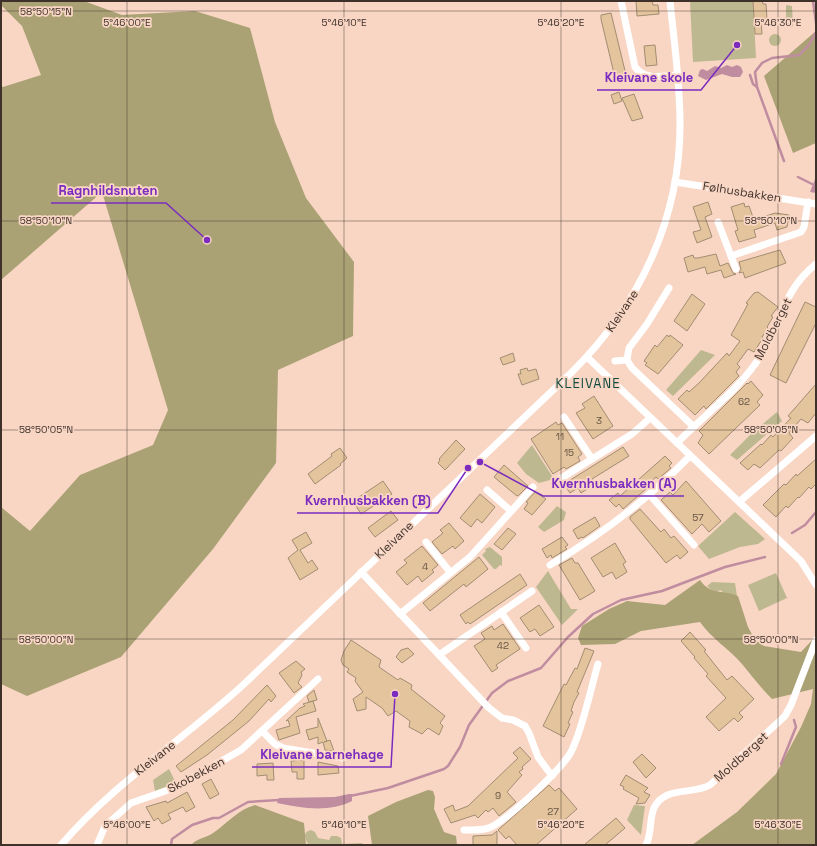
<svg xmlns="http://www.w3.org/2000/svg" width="817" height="846" font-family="'Space Grotesk',sans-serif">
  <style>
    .green { fill: #beb890 }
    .forest { fill: #aaa274 }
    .water { fill: #bf8d9f }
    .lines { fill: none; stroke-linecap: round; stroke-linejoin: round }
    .stream { stroke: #bf8d9f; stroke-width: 2.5 }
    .building { fill: #e3c49c; stroke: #a28d72 }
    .street { stroke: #fff; stroke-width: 7 }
    .ticks { fill: none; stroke: #3e312a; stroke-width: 1; stroke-opacity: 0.45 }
    .labels { text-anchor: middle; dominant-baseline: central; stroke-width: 3.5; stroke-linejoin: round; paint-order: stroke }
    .number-label { font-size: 10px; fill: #675646 }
    .street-label { font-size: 12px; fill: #3e312a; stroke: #f9d6c4 }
    .neighbourhood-label { font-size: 13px; letter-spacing: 1px; fill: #114a40; stroke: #f9d6c4 }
    .ticks-label { font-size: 10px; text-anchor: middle; fill: #3e312a; stroke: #f9d6c4; stroke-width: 3.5; stroke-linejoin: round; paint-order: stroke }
    .leader { fill: none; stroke: #7b2cbf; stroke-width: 1.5 }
    .callout-dot { fill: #7b2cbf; stroke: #f9d6c4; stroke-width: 1.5 }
    .callout-label { font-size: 13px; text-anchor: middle; font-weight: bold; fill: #7b2cbf; stroke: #f9d6c4; stroke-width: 3.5; stroke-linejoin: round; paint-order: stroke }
  </style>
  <rect width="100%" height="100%" fill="#f9d6c4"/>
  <g class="green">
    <path d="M690,1h63l3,57 -63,4z"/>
    <path d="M786,5l6,1 1,20 -2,1 -5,-1z"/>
    <circle cx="775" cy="40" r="6"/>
    <path d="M701,350l14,5 -42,41 -7,-6z"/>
    <path d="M777,412l5,9 -45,39 -7,-5 22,-22z"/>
    <path d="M532,445l22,34 -15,4 -13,-9 -9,-11z"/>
    <path d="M557,506l9,6 -2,8 -20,12 -6,-5z"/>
    <path d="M735,512l30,27 -7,5 -18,3 -31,12 -11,-13z"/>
    <path d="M490,547l12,10v9l-2,-1 -4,4h-2l-12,-14 4,-4 -1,-2z"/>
    <path d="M548,571l23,38h7l-16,16 -26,-38z"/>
    <path d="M776,573l11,25 -28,13 -11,-26z"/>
    <path d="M712,582l23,1 2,13 -10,-1 -7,-5 -5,4 -8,-8z"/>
    <path d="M169,769l7,14 -21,8 -2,-11z"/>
    <path d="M634,805l11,1 -4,29 -14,-15z"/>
    <path d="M311,830l4,2 3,6 11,2 2,-4h6l4,2 1,6 20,-1 1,2h-54c-4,-6 -7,-13 2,-15z"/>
  </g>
  <g class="forest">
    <path d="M1,1h83l38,14 73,-4 55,17 25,94 31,76 48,64 -1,74 -75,34 -2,93 -63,86 -92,108 -94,39 -26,-12v-177l29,24 50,-56 73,-30 15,-35 -66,-218 -101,88v-194l2,1 38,-12 -19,-49 -21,-21z"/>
    <path d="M816,31v112l-23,10 -29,-77z"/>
    <path d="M700,580c11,16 22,9 38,16l10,31 7,13 9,6 37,6 15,-16v209h-124l45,-33 39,-38 25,-47 10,-23 2,-15 -41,10c-11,-11 -20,-23 -30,-35 -13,-15 -31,-26 -42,-42l-59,9 -26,13 -34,1 -3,-7 4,-12 27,-17 18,-8 38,4z"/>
    <path d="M428,790l5,1 2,6 -1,12 10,23 12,4 1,9h-85l-4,-29 28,-14z"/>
    <path d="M255,805l49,18 2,22h-115c6,-7 15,-7 22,-12 15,-10 24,-23 42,-28z"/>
  </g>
  <g class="water">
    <path d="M727,65l5,2 5,-2 4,2 2,5 -3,5h-8l-10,-3 -16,6 -8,-4 2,-6 3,-1 4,2 8,-5 6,2z"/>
    <path d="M815,179h1v14l-6,-1z"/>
    <path d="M349,794h3v7c-24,12 -50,7 -75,2l2,-5 56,-1z"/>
  </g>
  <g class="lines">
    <g class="stream">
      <path d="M813,1l3,22"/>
      <path d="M750,75l3,9 4,3"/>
      <path d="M784,161l-27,-74 -2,-15 7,-9 10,-5 27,-3 10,-10 7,-13"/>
      <path d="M798,177l14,7"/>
      <path d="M792,533l13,-8 11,-13"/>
      <path d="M781,764l15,-37 -2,-7"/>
      <path d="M350,796l38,-8 56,-19 4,-3 12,-19 9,-22 23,-32 16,-12 33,-13 27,-31 25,-23 28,-14 41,-9 63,-24 40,-10"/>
      <path d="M171,845l1,-6 20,-14 21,-7h6l29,-16 31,-2"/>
    </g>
  </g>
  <g class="building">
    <path d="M636,1h16l1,4h5l1,9 -22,2z"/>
    <path d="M753,1h9l1,3h3l1,15h-6l1,15h-7z"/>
    <path d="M611,13l16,66 -11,3 -15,-63v-4z"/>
    <path d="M655,45l2,20 -11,1 -2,-20z"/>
    <path d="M619,92l3,9 -8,3 -3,-9z"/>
    <path d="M634,94l9,24 -11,3 -10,-23z"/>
    <path d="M708,202l4,12 -7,3 7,20 -15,6 -4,-11 8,-2 -8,-23z"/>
    <path d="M744,203l1,4 4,-1 5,14 21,-7 14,2 -2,12 -10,3 -2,-7 -21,7 2,7 -17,5 -4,-11 3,-1 -7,-23z"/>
    <path d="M780,250l6,13 -41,15 -2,-6 -4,1 2,-4 -2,-7z"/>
    <path d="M716,254l4,12 8,-3 5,10 3,1 -12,4 -3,-8 -14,4 -2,-7 -17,5 -4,-14 9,-3 1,3h4z"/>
    <path d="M758,292l20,15 -7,9 2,1 -6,10 1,1 -6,9 1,1 -9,14 -6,-3 -11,15 3,3 -4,5 3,4 -33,33 -2,-3 -9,9 -17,-16 9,-9 2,2 10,-9 28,-30 2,3 11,-15 -9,-6 17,-31 -2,-1 8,-10z"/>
    <path d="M692,294l13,10 -18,27 -13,-10z"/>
    <path d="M805,302l11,5v16l-30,60 -16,-8z"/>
    <path d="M667,335l2,2 1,-2 13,10 -25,29 -13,-9 2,-2 -3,-2 11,-16 2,2z"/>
    <path d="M513,353l2,8 -12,4 -3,-7z"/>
    <path d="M527,368l1,3 8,-2 3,10 -17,6 -4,-11h3l-1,-4z"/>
    <path d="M751,381l12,14 -6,7 3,3 -51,49 -11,-11 5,-8 -4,-4 48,-48 1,1z"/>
    <path d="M816,384v29l-8,10 -7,-4 -12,14 4,5 -12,13 -2,-1 -19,18 -6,-4 -6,6 -8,-7 21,-19 1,1 9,-10 2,2 18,-19 -3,-2z"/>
    <path d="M594,396l19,30 -20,13 -17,-26 9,-5 -3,-4z"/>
    <path d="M556,422l2,3 4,-2 20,31 -4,3 2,4 -14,8 -2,-2 -11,7 -22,-35z"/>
    <path d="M456,440l9,9 -20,21 -7,-7 2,-3 -1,-1z"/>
    <path d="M623,447l6,9 -37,23 3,5 -14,9 -3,-5 -8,5 -6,-9z"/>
    <path d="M340,448l7,10 -7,6 1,1 -26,19 -7,-10 24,-18 -1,-2z"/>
    <path d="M665,456l7,7 -3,3 2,2 -13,11 -2,-2 -10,9 1,2 -24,21 -4,-5 -3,3 -7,-7 9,-7 2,3z"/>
    <path d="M816,459v25l-5,5 -2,-2 -10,11 -1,-1 -10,11 -2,-2 -10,11 -13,-12 21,-21 2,1 10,-11 1,2z"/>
    <path d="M504,465l24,21 -9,9 -2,1 -23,-19z"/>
    <path d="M383,481l9,13 -31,20 -8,-13z"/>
    <path d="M686,481l35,40 -12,11 -7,-8 -10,10 -31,-34 9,-8 3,3z"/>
    <path d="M535,492l11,7 -14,16 -8,-6 4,-6 -2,-1z"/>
    <path d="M480,494l15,13 -13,16 -5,-4 -6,8 -11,-9z"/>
    <path d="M640,509l21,23 3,-3 7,9 3,-2 14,16 -8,7 -3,-4 -11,8 -36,-44v-2z"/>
    <path d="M391,511l7,9 -23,17 -7,-9z"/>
    <path d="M595,517l5,9 -17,12 -1,-1 -4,2 -5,-9z"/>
    <path d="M449,523l15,18 -9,8 -2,-3 -11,8 -10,-12 11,-9 -3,-3z"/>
    <path d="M508,528l8,6 -14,16 -8,-6z"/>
    <path d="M306,532l6,11 -12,7 8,13 4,-3 6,9 -18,11 -12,-22 10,-8 -6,-10z"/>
    <path d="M562,537l6,8 -3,2 2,2 -15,9 -1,-3 -4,3 -5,-9z"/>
    <path d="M615,543l11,19 -3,2 4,8 -11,7 -4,-7 -9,5 -12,-19z"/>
    <path d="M422,546l16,19 -6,5 2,2 -12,10 -4,-6 -11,9 -11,-13 11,-9 -3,-3z"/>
    <path d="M479,557l9,12 -22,18 -2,-3 -34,27 -7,-8z"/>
    <path d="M572,558l3,5h3l17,28 -15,9 -21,-35z"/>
    <path d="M520,574l7,11 -57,39 -2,-2 -2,2 -6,-9z"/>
    <path d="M539,605l15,22 -14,9 -5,-7 -5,3 -10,-14z"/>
    <path d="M503,624l17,25 -24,16 2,3 -6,4 -18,-26 11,-7 -4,-6 11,-7 2,4z"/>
    <path d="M690,632l16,18 -2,1 23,29 5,-4 22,23 -15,14 4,4 -5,5 -4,-4 -15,13 -13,-14 20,-19 -20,-22 2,-2 -14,-16 1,-1 -14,-16z"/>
    <path d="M351,640l30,20 -2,7 19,13 2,-2 12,7 -1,4 34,27 -5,7 3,3 -4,9 -11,-7 -6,6 -13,-7 1,-6 -14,-10 -8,5 -6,-8 -16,-11v12l-9,2 -4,-12 10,-7 -8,-11 1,-3 -9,-6 2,-3 -6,-4 -2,-5 3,-9z"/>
    <path d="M408,648l6,6 -12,9 -6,-6 5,-7z"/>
    <path d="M585,648l9,3 -17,41 2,1 -5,9 -3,9 2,1 -5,11 2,1 -6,13 -21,-11 21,-42 2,1 9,-17 2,1z"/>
    <path d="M296,661l9,8 -4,3 1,3 -4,8 4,4 -8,6 -15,-20z"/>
    <path d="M267,685l9,11 -5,6 -2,-3 -20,22 -42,34 -26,17 -5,-6 57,-46z"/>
    <path d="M314,690l3,10 -8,2 -2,-6z"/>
    <path d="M313,701l3,10 -20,6 4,16 -21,7 -3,-10 14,-4 -2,-6 -2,1 14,-13 5,-2 -2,-2z"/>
    <path d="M318,718l9,23 -3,1 6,-2 4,11 -9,-1 -2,-8 -5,2v-7l-9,3 -3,-10 12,-3z"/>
    <path d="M520,747l11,12 -9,8 1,2 -4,3 3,3 -15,17 9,10 -17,14 -6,-8 -5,4 -2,-2 -8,8 -3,-3 -24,8 -7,-14 9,-4 2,6 13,-5 50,-48 -5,-5z"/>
    <path d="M642,754l14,14 -10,10 -13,-16z"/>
    <path d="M304,760v19h-7v-7h-5l-1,-11z"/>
    <path d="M318,762l20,4 1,7 -21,2z"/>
    <path d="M273,763l1,17h-7v-5l-10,1v-12z"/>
    <path d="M626,775l22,13 -4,4 6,3 -5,8 -9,1 3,-6 -16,-9 1,-2 -4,-2z"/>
    <path d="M211,779l8,15 -9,5 -8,-15z"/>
    <path d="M549,785l6,6 4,-3 18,21 -41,36h-19l-8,-9 -3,3 -8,-9z"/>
    <path d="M187,792l8,15 -9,5 -3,-5 -15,7 3,5 -9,5 -4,-6 -4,3 -8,-14 20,-6 1,2z"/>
    <path d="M616,818l9,10 -7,6 -13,11h-21z"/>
    <path d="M497,831v14h-24v-9l19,-1z"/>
  </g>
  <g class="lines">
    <g class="street">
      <path d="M621,1l14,66c11,14 27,9 42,8"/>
      <path d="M675,182l141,22"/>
      <path d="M718,222l18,47"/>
      <path d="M731,256l70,-24 3,-5 4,-25"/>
      <path d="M669,288l-22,36 -18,24 -2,12 5,8 62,59"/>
      <path d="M587,357l214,204 15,24"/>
      <path d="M615,361l12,-1"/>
      <path d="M564,417l28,42"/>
      <path d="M677,443c29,-30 65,-55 86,-91 19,-32 21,-63 53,-88"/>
      <path d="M560,479l72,-45 18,-16"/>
      <path d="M487,490l24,21"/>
      <path d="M649,494l45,51"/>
      <path d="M739,502l77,-66"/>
      <path d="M426,542l24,30"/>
      <path d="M550,565c51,-30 98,-66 140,-109"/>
      <path d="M361,572l128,136 13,10 11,2 12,6 4,7 9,24 14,19"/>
      <path d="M501,612l25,36"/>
      <path d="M400,614l70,-57 63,-70"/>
      <path d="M439,655l93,-64"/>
      <path d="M262,731l13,13 8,4 60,10"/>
      <path d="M464,830c9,0 19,1 27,-3 18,-9 71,-58 80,-75 12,-24 19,-61 27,-88"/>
      <path d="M61,845c53,-62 122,-105 182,-160l328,-312c68,-67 110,-155 109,-251 0,-40 -6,-81 -10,-121"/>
      <path d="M97,845l8,-19 26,-23 43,-15 67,-38 77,-71"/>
      <path d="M646,845c6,-11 3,-25 8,-37 10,-22 38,-13 56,-23l75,-69 6,-11 25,-65"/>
    </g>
  </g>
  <path class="ticks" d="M127,1v844M344,1v844M561,1v844M778,1v844M1,11h815M1,221h815M1,430h815M1,639h815"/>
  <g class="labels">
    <g class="number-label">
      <text x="744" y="401">62</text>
      <text x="599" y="420">3</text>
      <text x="560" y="436">11</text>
      <text x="569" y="452">15</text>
      <text x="698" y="517">57</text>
      <text x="425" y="566">4</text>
      <text x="503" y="645">42</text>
      <text x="498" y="795">9</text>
      <text x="553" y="811">27</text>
    </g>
    <g class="street-label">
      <text transform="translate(742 192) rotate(9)">Følhusbakken</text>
      <text transform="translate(622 311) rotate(-56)">Kleivane</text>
      <text transform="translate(773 329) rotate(-63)">Moldberget</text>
      <text transform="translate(394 540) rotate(-44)">Kleivane</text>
      <text transform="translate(741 757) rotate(-42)">Moldberget</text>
      <text transform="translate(155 758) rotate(-38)">Kleivane</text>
      <text transform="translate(196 775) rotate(-28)">Skobekken</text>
    </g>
    <g class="neighbourhood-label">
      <text x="588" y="383">KLEIVANE</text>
    </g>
  </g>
  <g class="ticks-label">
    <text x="46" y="15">58°50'15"N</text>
    <text x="127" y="26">5°46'00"E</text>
    <text x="344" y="26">5°46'10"E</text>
    <text x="561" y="26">5°46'20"E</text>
    <text x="778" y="26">5°46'30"E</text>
    <text x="46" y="224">58°50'10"N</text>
    <text x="771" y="224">58°50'10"N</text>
    <text x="46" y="433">58°50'05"N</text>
    <text x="771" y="433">58°50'05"N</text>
    <text x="46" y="643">58°50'00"N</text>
    <text x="771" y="643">58°50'00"N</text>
    <text x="127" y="828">5°46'00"E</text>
    <text x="344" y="828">5°46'10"E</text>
    <text x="561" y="828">5°46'20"E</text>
    <text x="778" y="828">5°46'30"E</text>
  </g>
  <path class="leader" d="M737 45L701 90H597M207 240L166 203H51M480 462L543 496H684M468 468L438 513H297M395 694L391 767H252"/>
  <g class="callout-dot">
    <circle cx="737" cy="45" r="4"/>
    <circle cx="207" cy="240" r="4"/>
    <circle cx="480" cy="462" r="4"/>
    <circle cx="468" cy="468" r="4"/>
    <circle cx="395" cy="694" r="4"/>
  </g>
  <g class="callout-label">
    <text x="649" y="82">Kleivane skole</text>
    <text x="108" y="195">Ragnhildsnuten</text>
    <text x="614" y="488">Kvernhusbakken (A)</text>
    <text x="368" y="505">Kvernhusbakken (B)</text>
    <text x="322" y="759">Kleivane barnehage</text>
  </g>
  <rect width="817" height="846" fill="none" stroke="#3e312a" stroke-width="4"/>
</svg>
